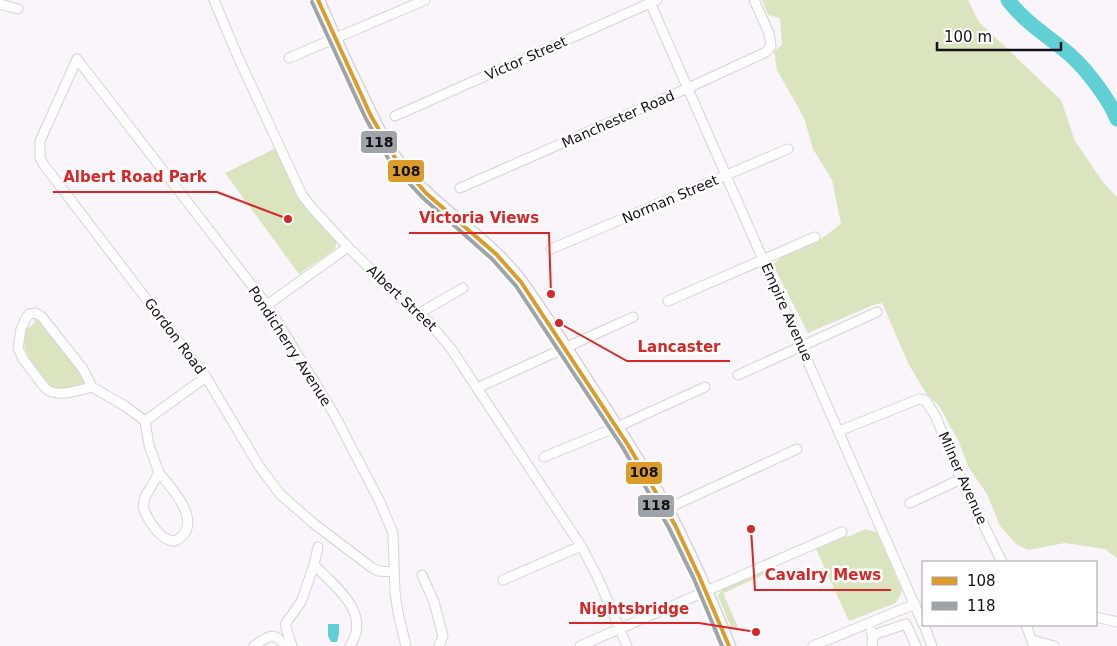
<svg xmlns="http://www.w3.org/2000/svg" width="1117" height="646" font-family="'DejaVu Sans',sans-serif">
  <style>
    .green { fill: #dae5bf }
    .water { fill: #61d0d4 }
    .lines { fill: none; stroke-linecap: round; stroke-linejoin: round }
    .river { stroke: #61d0d4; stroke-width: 15 }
    .street-casing { stroke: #d7d2d9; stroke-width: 11 }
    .secondary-casing { stroke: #d7d2d9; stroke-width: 15 }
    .street { stroke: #fefefe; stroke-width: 9 }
    .secondary { stroke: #fefefe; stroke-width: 12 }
    .bus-1-casing { stroke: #fff; stroke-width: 8 }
    .bus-2-casing { stroke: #fff; stroke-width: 8 }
    .bus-1 { stroke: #dc9c2c; stroke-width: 4 }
    .bus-2 { stroke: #9ea4a9; stroke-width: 4 }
    .labels { text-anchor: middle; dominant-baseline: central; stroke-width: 5; stroke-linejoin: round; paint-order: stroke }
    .street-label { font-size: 14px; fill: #161118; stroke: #fff }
    .leader { fill: none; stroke: #d62828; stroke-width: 2 }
    .callout-dot { fill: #d62828; stroke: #fff; stroke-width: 2 }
    .callout-label { font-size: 15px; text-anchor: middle; font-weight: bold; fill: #d62828; stroke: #fff; stroke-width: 5; stroke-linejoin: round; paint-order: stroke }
    .line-badge { stroke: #fff; stroke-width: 2 }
    .pale-badge-label { font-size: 14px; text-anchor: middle; font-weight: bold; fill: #111 }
  </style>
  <rect width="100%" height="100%" fill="#f9f5fa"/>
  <g class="green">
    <path d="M762,0h206l11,22 82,78 14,41 28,41 14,15v361l-12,-9 -40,-6 -37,7 -11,-5 -17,-19 -13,-32 -18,-26 -11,-28 -19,-34 -13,-13 -17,-28 -27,-62 -9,2 -65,28 -35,-68 7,-7 38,-17 23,-17 -9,-44 -19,-31 -9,-31 -27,-48 -3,-19 8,-6 -2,-27 -12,-3z"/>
    <path d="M276,148l27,56 34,37 -2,8 -36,25 -74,-101z"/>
    <path d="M34,318l7,1 44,59 -2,6 -15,5h-17c-12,-15 -44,-52 -16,-66z"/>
    <path d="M865,529l12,3 25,59 -6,12 -47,18 -34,-74 30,-12 3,2z"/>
    <path d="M763,571l2,3 -41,19 1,5 13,29 -6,3 -14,-34 5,-8z"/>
  </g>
  <path class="water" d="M328,624h11v10l-2,8h-6l-3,-6z"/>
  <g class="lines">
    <path class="river" d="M1008,0c15,20 35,33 55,49 19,14 45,48 54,70"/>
    <g class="street-casing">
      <g id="street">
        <path d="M214,0l24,57 64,138 11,14 35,38 57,56 24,19 23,28 129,196 16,30 30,70"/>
        <path d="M649,0l274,624"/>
        <path d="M0,4l18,5"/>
        <path d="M289,58l136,-58"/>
        <path d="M395,116l262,-116"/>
        <path d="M460,188l228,-100 78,-36 5,-6 -2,-13 -15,-33"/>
        <path d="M551,249l237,-100"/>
        <path d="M668,301l147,-64"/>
        <path d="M267,305l81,-58"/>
        <path d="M418,314l45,-26"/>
        <path d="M738,375l139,-63"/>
        <path d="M92,387c-14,3 -35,12 -47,1l-22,-29 -5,-11 3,-19 4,-9 4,-6 7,-1 6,4 41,52 9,18 33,19 20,15 4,24 10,28 -14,24 -2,10c4,12 18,35 32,34 31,-15 -2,-52 -16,-68"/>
        <path d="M477,388l156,-71"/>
        <path d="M145,421l61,-44"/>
        <path d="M839,431l80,-32 6,1 10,15 26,64 41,83"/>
        <path d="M544,457l73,-30 88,-40"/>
        <path d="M910,503l51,-24"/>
        <path d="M666,509l131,-60"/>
        <path d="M318,547l-4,18c21,21 58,48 36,81"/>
        <path d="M394,572l-16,-1 -7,-4 -58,-44 -33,-29 -21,-28 -53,-89 -162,-212 -4,-7v-17l37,-82 190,246 67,109 46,88 13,31 2,59 3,21 8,33"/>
        <path d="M422,575l12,27 9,34 -4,10"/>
        <path d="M503,580l78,-34"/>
        <path d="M1096,617l21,5"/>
        <path d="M924,625l8,21"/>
        <path d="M1026,625l7,19"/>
        <path d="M871,631l2,5 -1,10"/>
        <path d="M873,635l33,-11 10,22"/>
        <path d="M1032,640l22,6"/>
        <path d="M254,646c11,-8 22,-17 29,0"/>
        <path d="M292,646l-6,-18v-5l15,-21 13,-37"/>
        <path d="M580,646l262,-114"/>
        <path d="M813,646l102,-42"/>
      </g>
    </g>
    <g class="secondary-casing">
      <path id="secondary" d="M318,0c13,31 27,62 42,92 15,32 29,64 54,89 34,36 77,61 107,101 24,33 45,67 67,101 27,41 54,82 78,125 24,45 44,91 63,138"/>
    </g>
    <use href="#street" class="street"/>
    <use href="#secondary" class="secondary"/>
    <g class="bus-1-casing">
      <path id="bus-1" d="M318,0l53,116 26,45 30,33 69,60 25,28 107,163 47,80 24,51 30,70"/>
    </g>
    <g class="bus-2-casing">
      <path id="bus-2" d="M312,2l54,117 26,46 31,33 69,61 24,27 107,162 46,80 25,51 28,67"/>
    </g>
    <use href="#bus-1" class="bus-1"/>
    <use href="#bus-2" class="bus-2"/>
  </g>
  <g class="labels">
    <g class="street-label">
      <text transform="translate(526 58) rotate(-24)">Victor Street</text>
      <text transform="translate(618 119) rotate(-24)">Manchester Road</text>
      <text transform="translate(670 199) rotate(-23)">Norman Street</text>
      <text transform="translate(402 298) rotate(43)">Albert Street</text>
      <text transform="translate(787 312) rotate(66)">Empire Avenue</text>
      <text transform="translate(175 336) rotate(53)">Gordon Road</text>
      <text transform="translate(290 346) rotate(57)">Pondicherry Avenue</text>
      <text transform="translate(963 478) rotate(66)">Milner Avenue</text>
    </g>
  </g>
  <path class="leader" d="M288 219L217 192H53M551 294L549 233H409M559 323L627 361H730M751 529L755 590H891M756 632L699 623H569"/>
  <g class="callout-dot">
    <circle cx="288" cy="219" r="5"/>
    <circle cx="551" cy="294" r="5"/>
    <circle cx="559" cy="323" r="5"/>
    <circle cx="751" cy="529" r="5"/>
    <circle cx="756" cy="632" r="5"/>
  </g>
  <g class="callout-label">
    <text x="135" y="182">Albert Road Park</text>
    <text x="479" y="223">Victoria Views</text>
    <text x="679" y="352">Lancaster</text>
    <text x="823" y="580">Cavalry Mews</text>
    <text x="634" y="614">Nightsbridge</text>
  </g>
  <g class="line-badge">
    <rect x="360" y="130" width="38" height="24" rx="5" fill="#9ea4a9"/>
    <rect x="387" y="159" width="38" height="24" rx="5" fill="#dc9c2c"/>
    <rect x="625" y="461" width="38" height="24" rx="5" fill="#dc9c2c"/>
    <rect x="637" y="494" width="38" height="24" rx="5" fill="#9ea4a9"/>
  </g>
  <g class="pale-badge-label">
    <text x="379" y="147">118</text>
    <text x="406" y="176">108</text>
    <text x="644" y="477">108</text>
    <text x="656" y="510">118</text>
  </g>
  <rect x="922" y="561" width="175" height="65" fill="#ffffff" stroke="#a2a0a3"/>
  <rect x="932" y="577" width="25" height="8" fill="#dc9c2c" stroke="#a2a0a3"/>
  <text x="967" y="586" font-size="15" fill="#161118">108</text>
  <rect x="932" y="602" width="25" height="8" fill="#9ea4a9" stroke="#a2a0a3"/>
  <text x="967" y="611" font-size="15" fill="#161118">118</text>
  <path d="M937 42v8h124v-8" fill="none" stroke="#161118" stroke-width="2.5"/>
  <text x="944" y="42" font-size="15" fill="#161118" stroke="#ffffff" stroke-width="4" paint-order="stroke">100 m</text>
</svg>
